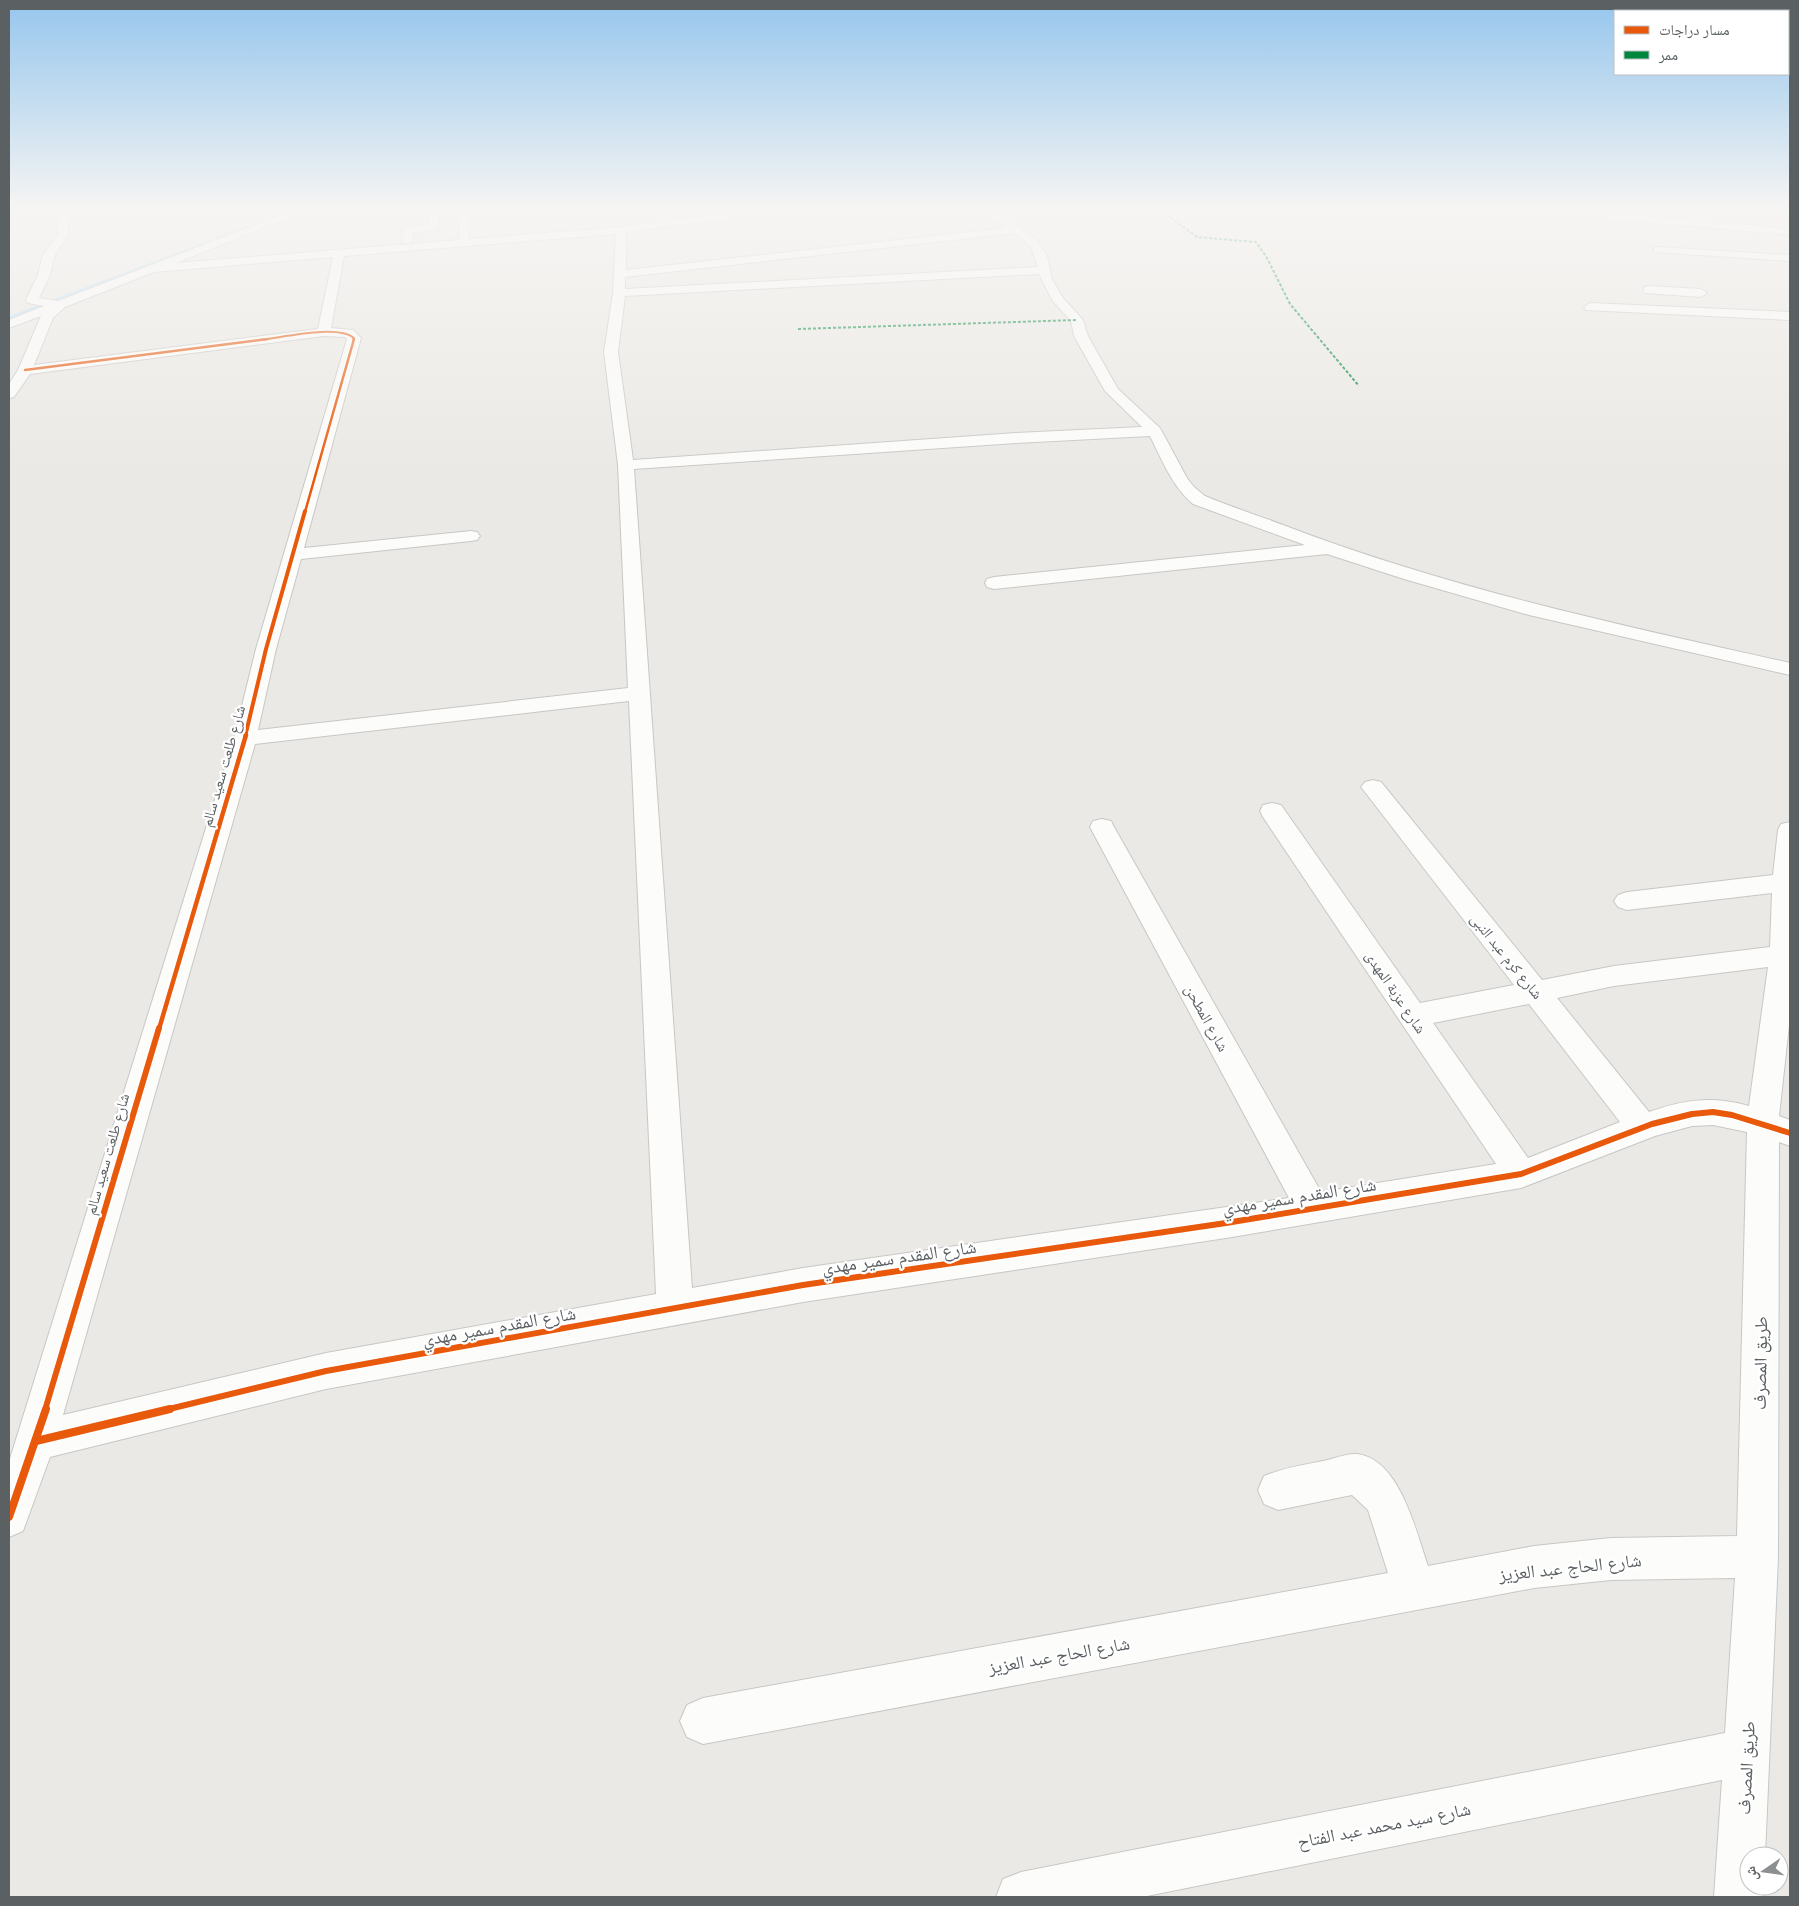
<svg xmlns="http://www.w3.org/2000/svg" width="1799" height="1906" font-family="'Space Grotesk','Noto Naskh Arabic',sans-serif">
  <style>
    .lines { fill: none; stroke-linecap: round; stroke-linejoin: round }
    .stream { fill: #bbe1f4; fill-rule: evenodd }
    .minor-casing { stroke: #c7c7c6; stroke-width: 2 }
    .minor { fill: #fcfcfb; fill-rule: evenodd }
    .quiet { stroke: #00873e; stroke-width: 2; stroke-dasharray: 3 2; stroke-linecap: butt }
    .cycleway-far5-casing { stroke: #fff; stroke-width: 3 }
    .cycleway-far4-casing { stroke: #fff; stroke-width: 4.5 }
    .cycleway-far3-casing { stroke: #fff; stroke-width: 6 }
    .cycleway-far2-casing { stroke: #fff; stroke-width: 8 }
    .cycleway-far1-casing { stroke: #fff; stroke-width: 9 }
    .cycleway-casing { stroke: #fff; stroke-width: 11 }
    .cycleway-far5 { stroke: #e8590c; stroke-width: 2 }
    .cycleway-far4 { stroke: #e8590c; stroke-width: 2.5 }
    .cycleway-far3 { stroke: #e8590c; stroke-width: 4 }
    .cycleway-far2 { stroke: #e8590c; stroke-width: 4.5 }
    .cycleway-far1 { stroke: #e8590c; stroke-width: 6 }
    .cycleway { stroke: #e8590c; stroke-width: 8 }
    .labels { text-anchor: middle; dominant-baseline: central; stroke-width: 4.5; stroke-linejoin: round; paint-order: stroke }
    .street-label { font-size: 15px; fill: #5b6063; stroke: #fff }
    .near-street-label { font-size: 18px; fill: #5b6063; stroke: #fff }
  </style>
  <rect width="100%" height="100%" fill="#ebe9e5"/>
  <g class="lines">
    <path class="stream" d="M295,208h5l-291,111v-3z"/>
    <g class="minor-casing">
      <g id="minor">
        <path d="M59,208h10l-1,26 -13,21 -5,20 -11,23 19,3 241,-93h14l-137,55 283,-23v-32h10v31l152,-12 145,-19h26l-5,3 -161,21v38l380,-42 -25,-20h11l46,33 9,15 5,23 11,19 20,22 5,16 30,53 42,39 27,50 7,9 11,9c26,11 52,19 78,29 164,63 336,100 507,138v12l-261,-60 -125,-36 -77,-25 -333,35 -7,-2 -2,-4 2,-4 7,-2 311,-32 -112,-41c-21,-18 -31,-44 -43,-68l-134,7 -382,26 58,819 111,-20 486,-70 -199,-371 3,-6 9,-2 9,2 3,6 207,365 175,-28 -233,-347 -3,-6 3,-6 9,-2 9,2 139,198 94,-18 -149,-193 -4,-5 4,-5 8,-2 8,2 161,198 72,-14 156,-19 2,-54 -145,17 -9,-3 -4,-6 4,-6 9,-3 146,-17 5,-45 3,-6 9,-2v194l-11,100 11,4v26l-11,-4 -1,415 -13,299h-16v30h15v11h-50l8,-117 -580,117h-146l7,-18 18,-7 704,-139 10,-155 -124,2 -77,8 -831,156 -16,-7 -7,-16 7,-16 16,-7 685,-125 -20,-63 -16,-15 -74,15 -14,-6 -6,-14 6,-14c19,-8 39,-11 59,-15 10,-2 24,-8 34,-7 43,5 59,78 71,112l106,-20 77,-8 126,-2 10,-404 -34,-7 -21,1 -37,10 -134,52 -295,50 -423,64 -477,87 -276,68 -27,74 -14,6v-75l225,-724 22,-89 91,-310 -2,-2 -21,-1 -294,38 -16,23 -5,1v-14l9,-14 23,-54 -32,12v-8l35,-14 -16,-3 -2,-3 12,-25 5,-20 15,-21zM1014,233l16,12 8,22 -413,22v-12zM616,234l-3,59 -9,59 14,113 10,223 -370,42 18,-81 25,-90 170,-18 6,-1 3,-4 -3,-4 -6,-1 -167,17 57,-210 -8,-8 -22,-2 13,-72zM333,257l-15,72 -284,36 19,-47 12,-11 89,-35zM1039,274l13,26 19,21 3,15 31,55 37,36 -126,6 -383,27 -15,-108 7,-56zM629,701l27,593 -330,59 -263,62 192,-671zM1768,967l-19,139c-37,-10 -63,-7 -100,6l-92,-114 57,-12zM1529,1004l91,118 -92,36 -95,-135z"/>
        <path d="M430,208h10l-2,21 -25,4 -2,10h-8l-1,-2 2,-13 25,-4z"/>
        <path d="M1514,208h37l239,21v6l-271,-24z"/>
        <path d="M1658,247l132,8v6l-136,-9v-4z"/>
        <path d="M1649,286l52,3 6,4 -6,4 -56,-4 -2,-3 2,-3z"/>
        <path d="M1590,303l200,9v8l-204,-10 -2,-3z"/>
      </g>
    </g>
    <use href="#minor" class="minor"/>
    <g class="quiet">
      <path d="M1153,208l17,9 27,20 59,5 11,16 23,46 69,82"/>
      <path d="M798,329l279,-9"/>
    </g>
    <g class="cycleway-far5-casing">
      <path id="cycleway-far5" d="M259,340c22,-2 78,-16 95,-2l-1,2"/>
    </g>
    <g class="cycleway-far4-casing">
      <g id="cycleway-far4">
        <path d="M25,370l243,-31"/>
        <path d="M305,512l49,-173"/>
      </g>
    </g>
    <g class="cycleway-far3-casing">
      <path id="cycleway-far3" d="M245,737l21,-88 39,-138"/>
    </g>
    <g class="cycleway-far2-casing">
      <path id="cycleway-far2" d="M159,1029l87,-294"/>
    </g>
    <g class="cycleway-far1-casing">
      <g id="cycleway-far1">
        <path d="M45,1410l114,-382"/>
        <path d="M165,1410l161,-39 477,-86 423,-62 295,-49 131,-50 40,-10 21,-2 19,3 58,18"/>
      </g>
    </g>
    <g class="cycleway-casing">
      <g id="cycleway">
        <path d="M36,1441l134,-32"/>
        <path d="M9,1517l37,-108"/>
      </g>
    </g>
    <use href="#cycleway-far5" class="cycleway-far5"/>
    <use href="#cycleway-far4" class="cycleway-far4"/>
    <use href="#cycleway-far3" class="cycleway-far3"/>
    <use href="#cycleway-far2" class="cycleway-far2"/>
    <use href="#cycleway-far1" class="cycleway-far1"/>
    <use href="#cycleway" class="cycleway"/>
  </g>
  <linearGradient id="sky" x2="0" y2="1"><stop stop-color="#96c6ed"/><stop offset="0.44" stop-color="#f6f5f3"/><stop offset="1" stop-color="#f6f5f3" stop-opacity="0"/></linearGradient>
  <rect width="1799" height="475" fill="url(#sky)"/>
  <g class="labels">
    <g class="street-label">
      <text transform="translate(223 766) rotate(-74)">شارع طلعت سعيد سالم</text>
      <text transform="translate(1507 956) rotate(51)">شارع كرم عبد النبى</text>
      <text transform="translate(1396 992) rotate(56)">شارع عزبة المهدى</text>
      <text transform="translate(1207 1018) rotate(61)">شارع المطحن</text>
      <text transform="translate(107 1154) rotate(-74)">شارع طلعت سعيد سالم</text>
    </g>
    <g class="near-street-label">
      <text transform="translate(1299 1196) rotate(-9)">شارع المقدم سمير مهدي</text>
      <text transform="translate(899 1257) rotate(-8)">شارع المقدم سمير مهدي</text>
      <text transform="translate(499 1326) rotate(-10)">شارع المقدم سمير مهدي</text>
      <text transform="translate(1760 1363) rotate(-89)">طريق المصرف</text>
      <text transform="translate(1570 1567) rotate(-6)">شارع الحاج عبد العزيز</text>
      <text transform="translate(1059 1655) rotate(-10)">شارع الحاج عبد العزيز</text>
      <text transform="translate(1746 1768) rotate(-87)">طريق المصرف</text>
      <text transform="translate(1384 1825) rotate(-11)">شارع سيد محمد عبد الفتاح</text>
    </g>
  </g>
  <rect width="1799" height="1906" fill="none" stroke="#5b6063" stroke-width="20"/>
  <rect x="1614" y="10" width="175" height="65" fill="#ffffff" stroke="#bdbfc1"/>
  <rect x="1624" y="26" width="25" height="8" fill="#e8590c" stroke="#bdbfc1"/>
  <text x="1659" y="35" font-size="15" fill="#5b6063">مسار دراجات</text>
  <rect x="1624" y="51" width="25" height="8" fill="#00873e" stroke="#bdbfc1"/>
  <text x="1659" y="60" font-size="15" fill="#5b6063">ممر</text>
  <g transform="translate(1764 1871) rotate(257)"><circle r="24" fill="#ffffff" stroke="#bdbfc1"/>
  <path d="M0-4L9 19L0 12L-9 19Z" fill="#8d9090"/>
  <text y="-8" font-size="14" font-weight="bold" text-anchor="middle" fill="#5b6063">ش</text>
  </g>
</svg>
